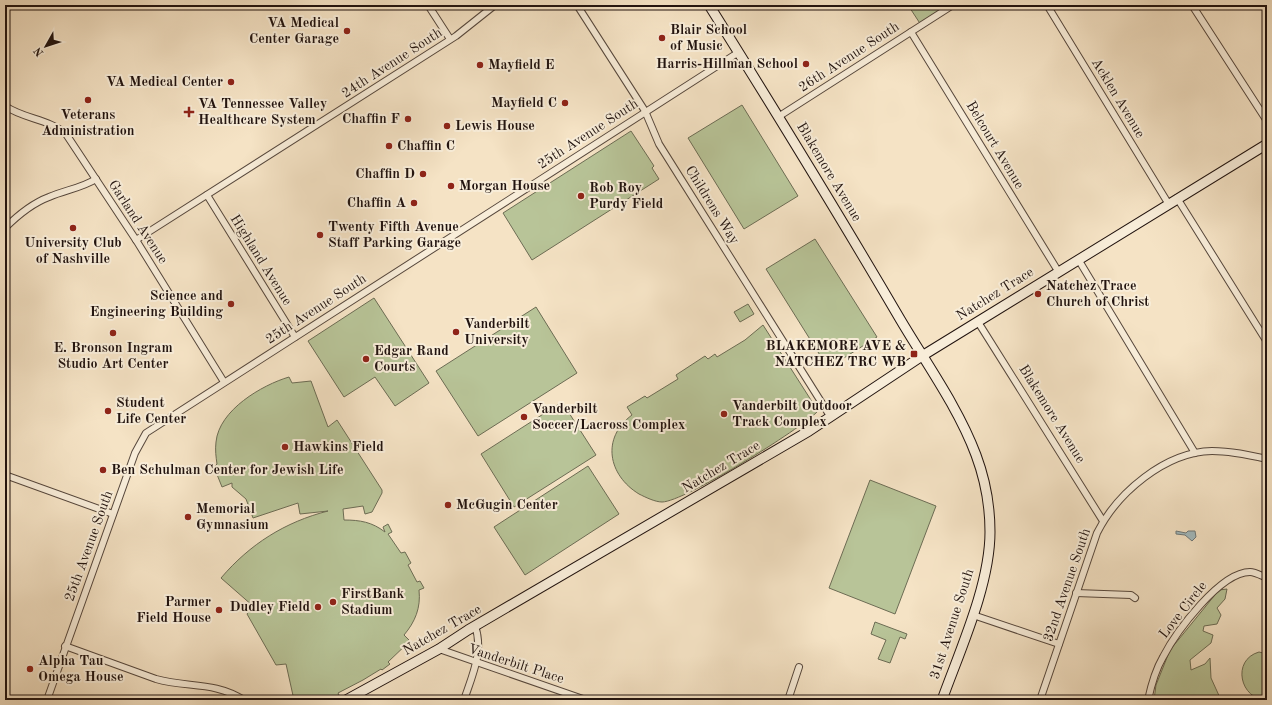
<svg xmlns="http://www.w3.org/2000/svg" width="1272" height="705" font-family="'Old Standard TT',serif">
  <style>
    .green { fill: #b8c498; stroke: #6c6c54 }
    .water { fill: #a2bbc0; stroke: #6e7879 }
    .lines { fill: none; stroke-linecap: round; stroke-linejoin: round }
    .minor-casing { stroke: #56473c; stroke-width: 8 }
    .secondary-casing { stroke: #21130f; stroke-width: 11 }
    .minor { stroke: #f8edd9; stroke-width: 6 }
    .secondary { stroke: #f8edd9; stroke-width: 9 }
    .poi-dot { fill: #8f2418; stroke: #f8edd9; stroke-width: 1.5 }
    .labels { text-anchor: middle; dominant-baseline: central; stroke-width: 4; stroke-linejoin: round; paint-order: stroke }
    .poi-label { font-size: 14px; font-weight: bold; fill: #21130f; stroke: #f8edd9; text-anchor: start }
    .street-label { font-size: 14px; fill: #21130f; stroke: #f8edd9 }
  </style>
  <rect width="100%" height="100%" fill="#f5e3c5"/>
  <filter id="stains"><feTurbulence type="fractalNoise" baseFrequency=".005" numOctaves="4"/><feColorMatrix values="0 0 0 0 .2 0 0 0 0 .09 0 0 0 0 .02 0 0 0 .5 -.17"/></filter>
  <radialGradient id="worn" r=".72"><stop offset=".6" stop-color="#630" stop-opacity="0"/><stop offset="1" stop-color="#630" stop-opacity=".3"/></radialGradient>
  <g class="green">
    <path d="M908,5h45l-32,20z"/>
    <path d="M742,105l56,91 -54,33 -56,-91z"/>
    <path d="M631,131l23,35 -2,2 7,11 -127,81 -29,-47z"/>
    <path d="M815,239l62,98 -49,31 -62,-99z"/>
    <path d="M374,298l55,85 -34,23 -20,-29 -31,20 -36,-56z"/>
    <path d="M748,304l6,10 -14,8 -6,-10z"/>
    <path d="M536,307l41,66 -99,63 -42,-65z"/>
    <path d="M763,325l55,86c-17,18 -134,91 -156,91 -7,0 -17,-5 -23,-8 -31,-19 -38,-56 -7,-79l-5,-8 18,-11 2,2 31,-19 -2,-4 29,-19 3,3 7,-5 2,3 28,-17z"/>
    <path d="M289,377l3,6 19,-2 17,46 9,-7 45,70v3l-10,19 -7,2 -2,-8 -20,3 1,11c16,0 28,2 41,12l-2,-5 5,-3 4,8 -4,2 13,19 4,-1 6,11 -3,2 9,17 3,-1 4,7 -5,2c2,18 -4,32 -15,45l6,6 -22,21 2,2 -8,6 -1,-1 -18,11 -25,13 1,2 -22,5h-23l-8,-36 -10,1 -29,-51 6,-8 -32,-28c29,-34 64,-56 107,-67l-28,3 -2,-11 -45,15 -7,-19 -14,-12v-4l-10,4 -8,-20 3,-3c-1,-7 -2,-14 -1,-22 3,-32 46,-57 73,-65z"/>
    <path d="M562,402l34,53 -82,52 -33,-53z"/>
    <path d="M588,466l31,48 -94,61 -31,-48z"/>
    <path d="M870,480l66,26 -41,108 -66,-26z"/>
    <path d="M1227,589l-2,10 -8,9 4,7 -4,9 -13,2 -1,5 10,4 -2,8 -21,17 1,10 14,-6 5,-6 1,20 10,22h-67l2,-15 14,-35 49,-60z"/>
    <path d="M875,622l32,12 -2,5 -5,-2 -10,26 -12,-4 8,-19 -15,-6z"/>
    <path d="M1259,652l8,2v46c-27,0 -36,-40 -8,-48z"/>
  </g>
  <path class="water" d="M1176,531l10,2 2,-2h7l1,6 -4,4 -7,-6 -9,-1z"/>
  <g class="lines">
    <g class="minor-casing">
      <g id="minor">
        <path d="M428,5l22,34"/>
        <path d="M577,5l68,106 14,33 171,272"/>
        <path d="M1047,5l121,198"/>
        <path d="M1192,5l75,116"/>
        <path d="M911,32l147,239"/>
        <path d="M5,106c19,13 44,13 61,28l70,106 88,142"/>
        <path d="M778,117l175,-112"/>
        <path d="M207,195l88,142"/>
        <path d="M1177,198l90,144"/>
        <path d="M5,228c12,-12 28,-25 44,-31 16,-7 33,-9 47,-18"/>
        <path d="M136,240l320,-204 39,-31"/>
        <path d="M1078,259l117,194"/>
        <path d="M978,322l125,199"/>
        <path d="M5,475l108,39"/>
        <path d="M1076,593l55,2 4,3"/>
        <path d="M973,615l86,29"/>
        <path d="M65,646l91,33c31,9 58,2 88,21"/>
        <path d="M439,649l147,51"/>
        <path d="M47,700l88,-247 11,-20 593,-381"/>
        <path d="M464,700c8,-24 20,-49 11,-74"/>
        <path d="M788,700l11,-33"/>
        <path d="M1040,700l57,-167c20,-40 68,-81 115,-82 19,0 37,4 55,8"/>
        <path d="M1148,700c3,-14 8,-31 15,-43 13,-25 57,-85 87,-85 5,0 12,4 17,6"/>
      </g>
    </g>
    <g class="secondary-casing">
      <g id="secondary">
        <path d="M709,5c65,104 129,208 191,314 26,44 58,88 76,136 9,24 14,51 14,77 0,53 -30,118 -48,168"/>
        <path d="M346,700l93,-51 29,-19 341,-199 113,-75 345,-212"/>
      </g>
    </g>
    <use href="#minor" class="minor"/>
    <use href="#secondary" class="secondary"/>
  </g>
  <g class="poi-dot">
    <circle cx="347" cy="31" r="4"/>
    <circle cx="662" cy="38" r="4"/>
    <circle cx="806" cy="64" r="4"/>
    <circle cx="480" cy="65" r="4"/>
    <circle cx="231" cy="82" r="4"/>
    <circle cx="88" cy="100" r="4"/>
    <circle cx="565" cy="103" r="4"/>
    <path d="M187 106h4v4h4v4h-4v4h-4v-4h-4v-4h4z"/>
    <circle cx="408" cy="119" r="4"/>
    <circle cx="447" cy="126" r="4"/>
    <circle cx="389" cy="146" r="4"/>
    <circle cx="423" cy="174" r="4"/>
    <circle cx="451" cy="186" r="4"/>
    <circle cx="581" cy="196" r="4"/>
    <circle cx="414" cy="203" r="4"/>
    <circle cx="73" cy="228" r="4"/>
    <circle cx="320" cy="235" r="4"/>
    <circle cx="1038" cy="294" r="4"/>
    <circle cx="231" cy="304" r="4"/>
    <circle cx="456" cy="332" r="4"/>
    <circle cx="113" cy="333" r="4"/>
    <rect x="910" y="350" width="8" height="8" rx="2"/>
    <circle cx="366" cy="359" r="4"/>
    <circle cx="108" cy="411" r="4"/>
    <circle cx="724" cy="414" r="4"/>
    <circle cx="524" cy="417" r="4"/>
    <circle cx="285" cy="447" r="4"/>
    <circle cx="103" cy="470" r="4"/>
    <circle cx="448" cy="505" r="4"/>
    <circle cx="188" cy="517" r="4"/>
    <circle cx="333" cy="602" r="4"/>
    <circle cx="318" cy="607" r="4"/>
    <circle cx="219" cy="610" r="4"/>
    <circle cx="30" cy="669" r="4"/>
  </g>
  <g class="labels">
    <g class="poi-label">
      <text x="339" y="23" text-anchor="end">VA Medical<tspan x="339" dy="16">Center Garage</tspan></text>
      <text x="670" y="30">Blair School<tspan x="670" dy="16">of Music</tspan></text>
      <text x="798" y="64" text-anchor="end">Harris-Hillman School</text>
      <text x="488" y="65">Mayfield E</text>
      <text x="223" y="82" text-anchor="end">VA Medical Center</text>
      <text x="557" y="103" text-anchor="end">Mayfield C</text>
      <text x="198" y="104">VA Tennessee Valley<tspan x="198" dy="16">Healthcare System</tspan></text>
      <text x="88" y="115" text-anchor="middle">Veterans<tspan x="88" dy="16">Administration</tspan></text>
      <text x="400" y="119" text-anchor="end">Chaffin F</text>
      <text x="455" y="126">Lewis House</text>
      <text x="397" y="146">Chaffin C</text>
      <text x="415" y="174" text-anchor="end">Chaffin D</text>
      <text x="459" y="186">Morgan House</text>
      <text x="589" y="188">Rob Roy<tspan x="589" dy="16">Purdy Field</tspan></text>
      <text x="406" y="203" text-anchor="end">Chaffin A</text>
      <text x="328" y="227">Twenty Fifth Avenue<tspan x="328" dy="16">Staff Parking Garage</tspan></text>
      <text x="73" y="243" text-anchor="middle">University Club<tspan x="73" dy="16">of Nashville</tspan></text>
      <text x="1046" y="286">Natchez Trace<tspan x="1046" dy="16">Church of Christ</tspan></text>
      <text x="223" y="296" text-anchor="end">Science and<tspan x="223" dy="16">Engineering Building</tspan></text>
      <text x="464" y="324">Vanderbilt<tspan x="464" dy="16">University</tspan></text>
      <text x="906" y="346" text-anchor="end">BLAKEMORE AVE &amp;<tspan x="906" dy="16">NATCHEZ TRC WB</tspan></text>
      <text x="113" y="348" text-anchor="middle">E. Bronson Ingram<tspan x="113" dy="16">Studio Art Center</tspan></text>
      <text x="374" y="351">Edgar Rand<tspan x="374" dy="16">Courts</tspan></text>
      <text x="116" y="403">Student<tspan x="116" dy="16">Life Center</tspan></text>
      <text x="732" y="406">Vanderbilt Outdoor<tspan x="732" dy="16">Track Complex</tspan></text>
      <text x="532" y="409">Vanderbilt<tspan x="532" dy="16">Soccer/Lacross Complex</tspan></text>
      <text x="293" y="447">Hawkins Field</text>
      <text x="111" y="470">Ben Schulman Center for Jewish Life</text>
      <text x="456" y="505">McGugin Center</text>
      <text x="196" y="509">Memorial<tspan x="196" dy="16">Gymnasium</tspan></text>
      <text x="341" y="594">FirstBank<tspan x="341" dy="16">Stadium</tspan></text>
      <text x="211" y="602" text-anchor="end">Parmer<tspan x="211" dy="16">Field House</tspan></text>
      <text x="310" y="607" text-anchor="end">Dudley Field</text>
      <text x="38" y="661">Alpha Tau<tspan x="38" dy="16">Omega House</tspan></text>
    </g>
    <g class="street-label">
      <text transform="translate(849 57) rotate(-33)">26th Avenue South</text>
      <text transform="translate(392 63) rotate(-33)">24th Avenue South</text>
      <text transform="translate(1118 98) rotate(59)">Acklen Avenue</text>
      <text transform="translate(588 134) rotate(-33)">25th Avenue South</text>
      <text transform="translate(995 145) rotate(59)">Belcourt Avenue</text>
      <text transform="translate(829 172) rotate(59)">Blakemore Avenue</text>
      <text transform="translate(712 205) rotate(58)">Childrens Way</text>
      <text transform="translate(138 222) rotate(57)">Garland Avenue</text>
      <text transform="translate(261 260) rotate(58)">Highland Avenue</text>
      <text transform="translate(995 294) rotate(-32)">Natchez Trace</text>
      <text transform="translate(316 309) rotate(-33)">25th Avenue South</text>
      <text transform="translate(1052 414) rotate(58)">Blakemore Avenue</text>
      <text transform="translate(721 467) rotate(-31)">Natchez Trace</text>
      <text transform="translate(89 546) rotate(-70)">25th Avenue South</text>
      <text transform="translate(1067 585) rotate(-71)">32nd Avenue South</text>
      <text transform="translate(1183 610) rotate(-52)">Love Circle</text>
      <text transform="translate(952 624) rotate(-72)">31st Avenue South</text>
      <text transform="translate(442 630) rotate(-30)">Natchez Trace</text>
      <text transform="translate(516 664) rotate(18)">Vanderbilt Place</text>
    </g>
  </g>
  <rect width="1272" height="705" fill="none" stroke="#f5e3c5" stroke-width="20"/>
  <rect x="6" y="6" width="1260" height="693" fill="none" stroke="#21130f" stroke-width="2"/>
  <rect x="10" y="10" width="1252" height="685" fill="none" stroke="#21130f"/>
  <g transform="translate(46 46) rotate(231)" stroke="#f8edd9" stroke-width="3" paint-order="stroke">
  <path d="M0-3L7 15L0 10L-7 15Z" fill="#21130f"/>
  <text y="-6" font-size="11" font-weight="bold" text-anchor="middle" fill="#21130f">N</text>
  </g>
  <rect width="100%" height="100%" filter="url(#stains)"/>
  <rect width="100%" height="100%" fill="url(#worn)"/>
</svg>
